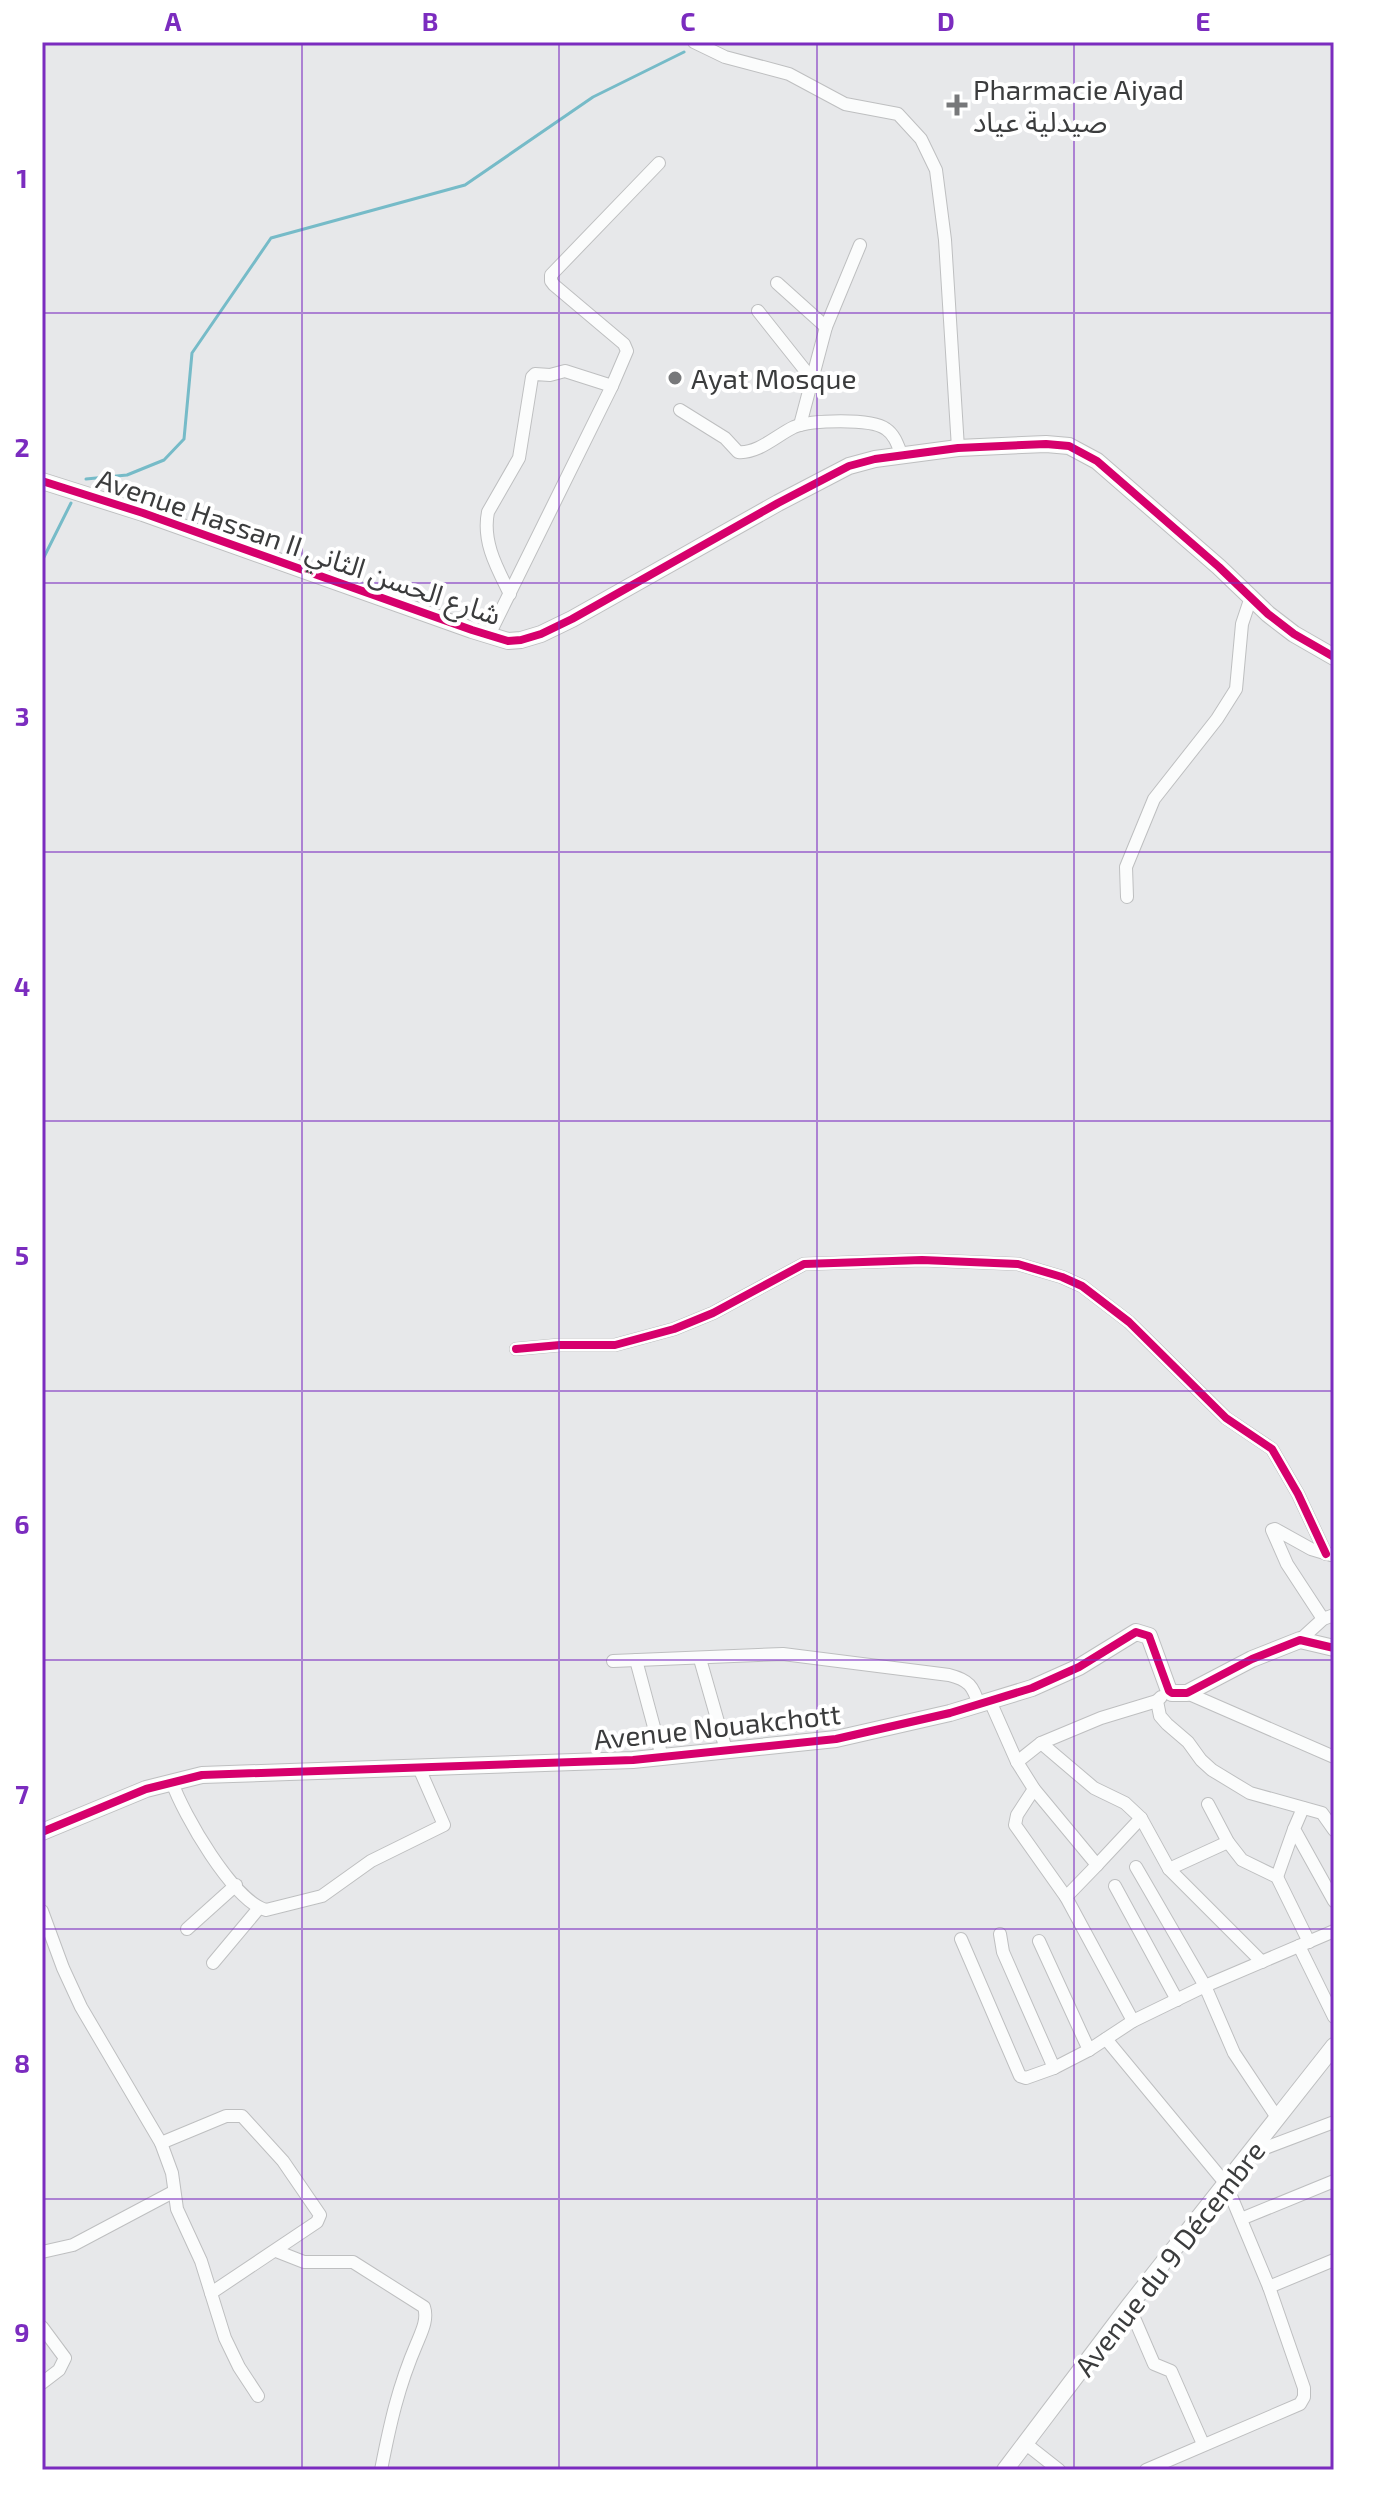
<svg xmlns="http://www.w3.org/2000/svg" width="1376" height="2512" font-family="'Exo 2','Noto Sans Arabic',sans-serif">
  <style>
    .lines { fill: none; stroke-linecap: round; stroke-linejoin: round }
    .stream { stroke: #76bbc8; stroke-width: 3 }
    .minor-casing { stroke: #bebfc0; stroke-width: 14 }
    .tertiary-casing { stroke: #bebfc0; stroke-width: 18 }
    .minor { stroke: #fbfcfc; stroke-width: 12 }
    .tertiary { stroke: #fbfcfc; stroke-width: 16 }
    .cycleway-casing { stroke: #fff; stroke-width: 13 }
    .cycleway { stroke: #d6006c; stroke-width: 8 }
    .grid { fill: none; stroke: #7b2cbf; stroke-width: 2; stroke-opacity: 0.55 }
    .poi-dot { fill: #77787a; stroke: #fff; stroke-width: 3 }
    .labels { text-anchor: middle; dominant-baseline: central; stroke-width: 8; stroke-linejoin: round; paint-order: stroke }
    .poi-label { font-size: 28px; fill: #3b3c3d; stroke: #fff; text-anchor: start }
    .street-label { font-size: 28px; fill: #3b3c3d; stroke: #fff }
    .neatline { fill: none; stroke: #7b2cbf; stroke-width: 3 }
    .grid-label { font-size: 26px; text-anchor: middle; font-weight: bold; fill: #7b2cbf }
  </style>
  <rect width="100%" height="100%" fill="#e7e8ea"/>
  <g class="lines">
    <g class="stream">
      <path d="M86,479l41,-4 37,-15 20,-21 8,-86 79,-115 194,-53 128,-88 91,-45"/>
      <path d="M42,561l29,-58"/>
    </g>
    <g class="minor-casing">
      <g id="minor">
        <path d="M694,42l31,15 64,17 56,30 53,10 23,25 15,31 9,70 13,208"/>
        <path d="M777,283l49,44"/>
        <path d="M758,311l54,68"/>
        <path d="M680,410l45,28 13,14c20,2 39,-17 56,-25 17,-7 77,-9 92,2 9,6 12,17 16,27"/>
        <path d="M800,425l26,-98 34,-82"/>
        <path d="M510,594c-13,-26 -28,-52 -22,-82l31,-54 13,-81 3,-3 15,1 15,-4 47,15"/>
        <path d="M489,635l123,-249 15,-35 -3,-7 -70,-59 -3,-4v-6l108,-112"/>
        <path d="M1127,897l-1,-30 28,-68 63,-80 19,-30 6,-65 9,-27"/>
        <path d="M516,1349l44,-4h55l59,-16 39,-16 91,-49 118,-4 96,4 44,13 20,9 47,36 97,96 46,31 26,45 28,60"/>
        <path d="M1323,1619l-36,-55 -15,-34 3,-1 36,20 20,6"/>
        <path d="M1300,1640l23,-21 11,-4"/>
        <path d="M700,1659l26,91"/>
        <path d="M636,1660l26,97"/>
        <path d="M613,1661l170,-7 166,21c20,5 24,11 30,30"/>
        <path d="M1187,1693l147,64"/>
        <path d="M1161,1697l-4,4 3,15 7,8 21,18 13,18 11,10 38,23 72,20 12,17"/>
        <path d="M990,1701l27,61 17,27 63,76 44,-47"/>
        <path d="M1157,1701l-56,17 -60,25 53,45 31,15 16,15 28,51 93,93"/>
        <path d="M1017,1762l24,-19"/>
        <path d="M172,1782c11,32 61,119 94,128l56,-14 49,-35 73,-36 -25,-57"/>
        <path d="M1034,1789l-17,26 -2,10 51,72 67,124"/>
        <path d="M1208,1804l20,38 14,18 35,17 32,65"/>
        <path d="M1303,1808l-9,21 40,72"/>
        <path d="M1136,1867l69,119 29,67 44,66"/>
        <path d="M1169,1869l59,-27"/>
        <path d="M1277,1877l17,-48"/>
        <path d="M1115,1886l62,114"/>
        <path d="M1066,1897l31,-32"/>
        <path d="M42,1911l21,57 18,39 80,136 11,30 5,36 24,52 24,77 14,29 19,29"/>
        <path d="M187,1929l49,-44"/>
        <path d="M1000,1934l3,18 51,116 35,-18"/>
        <path d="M961,1939l59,137 6,2 28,-10"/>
        <path d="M1039,1941l50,109 44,-29 72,-35 129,-55"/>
        <path d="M1299,1946l35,71"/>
        <path d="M213,1963l46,-55"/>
        <path d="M1106,2039l120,145 43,103 35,101v9l-4,7 -154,66"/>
        <path d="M161,2143l65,-27h16l41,45 37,54 -3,7 -106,71"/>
        <path d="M1252,2153l82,-31"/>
        <path d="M1241,2219l93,-38"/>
        <path d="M276,2251l28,11h49l71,45c4,12 -2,24 -7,36 -19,44 -27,81 -36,127"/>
        <path d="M42,2252l31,-7 100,-53"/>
        <path d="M1269,2287l65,-27"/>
        <path d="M1129,2306l25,58 17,7 32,73"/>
        <path d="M42,2327l23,31 -6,12 -17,13"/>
        <path d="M1026,2444l33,26"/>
      </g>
    </g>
    <g class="tertiary-casing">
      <g id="tertiary">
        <path d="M42,481l101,32 329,117 36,11 13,-1 20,-6 31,-15 206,-116 71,-37 26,-7 83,-11 88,-4 23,2 28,15 122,106 49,47 26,20 40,23"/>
        <path d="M42,1832l104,-43 56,-14 431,-15 203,-21 114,-26 82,-25 47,-21 57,-35 13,4 20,55 3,2h15l65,-34 48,-19 34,8"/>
        <path d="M1005,2470l124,-164 205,-260"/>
      </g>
    </g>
    <use href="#minor" class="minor"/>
    <use href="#tertiary" class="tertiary"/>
    <g class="cycleway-casing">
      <g id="cycleway">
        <path d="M42,481l101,32 329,117 36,11 13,-1 20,-6 31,-15 206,-116 71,-37 26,-7 83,-11 88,-4 23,2 28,15 122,106 49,47 26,20 40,23"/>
        <path d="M516,1349l44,-4h55l59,-16 39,-16 91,-49 118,-4 96,4 44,13 20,9 47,36 97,96 46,31 26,45 28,60"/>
        <path d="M42,1832l104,-43 56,-14 431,-15 203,-21 114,-26 82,-25 47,-21 57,-35 13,4 20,55 3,2h15l65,-34 48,-19 34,8"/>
      </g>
    </g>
    <use href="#cycleway" class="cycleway"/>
  </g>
  <path class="grid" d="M302,42v2428M559,42v2428M817,42v2428M1074,42v2428M42,313h1292M42,583h1292M42,852h1292M42,1121h1292M42,1391h1292M42,1660h1292M42,1929h1292M42,2199h1292"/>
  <g class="poi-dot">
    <path d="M953 93h8v8h8v8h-8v8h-8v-8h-8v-8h8z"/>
    <circle cx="675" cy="378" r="8"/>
  </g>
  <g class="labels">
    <g class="poi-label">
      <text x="973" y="89">Pharmacie Aiyad<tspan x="973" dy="32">صيدلية عياد</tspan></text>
      <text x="691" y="378">Ayat Mosque</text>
    </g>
    <g class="street-label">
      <text transform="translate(299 546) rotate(19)">Avenue Hassan II شارع الحسن الثاني</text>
      <text transform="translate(717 1726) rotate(-6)">Avenue Nouakchott</text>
      <text transform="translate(1169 2258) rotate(-52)">Avenue du 9 Décembre</text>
    </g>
  </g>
  <rect width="1376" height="2512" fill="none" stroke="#ffffff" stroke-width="88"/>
  <rect x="44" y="44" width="1288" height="2424" class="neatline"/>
  <g class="grid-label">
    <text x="173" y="31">A</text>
    <text x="430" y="31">B</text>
    <text x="688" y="31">C</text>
    <text x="946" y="31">D</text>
    <text x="1203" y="31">E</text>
    <text x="22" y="188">1</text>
    <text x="22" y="457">2</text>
    <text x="22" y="726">3</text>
    <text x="22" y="996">4</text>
    <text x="22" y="1265">5</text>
    <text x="22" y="1534">6</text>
    <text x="22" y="1804">7</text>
    <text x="22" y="2073">8</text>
    <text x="22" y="2342">9</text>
  </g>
</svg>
